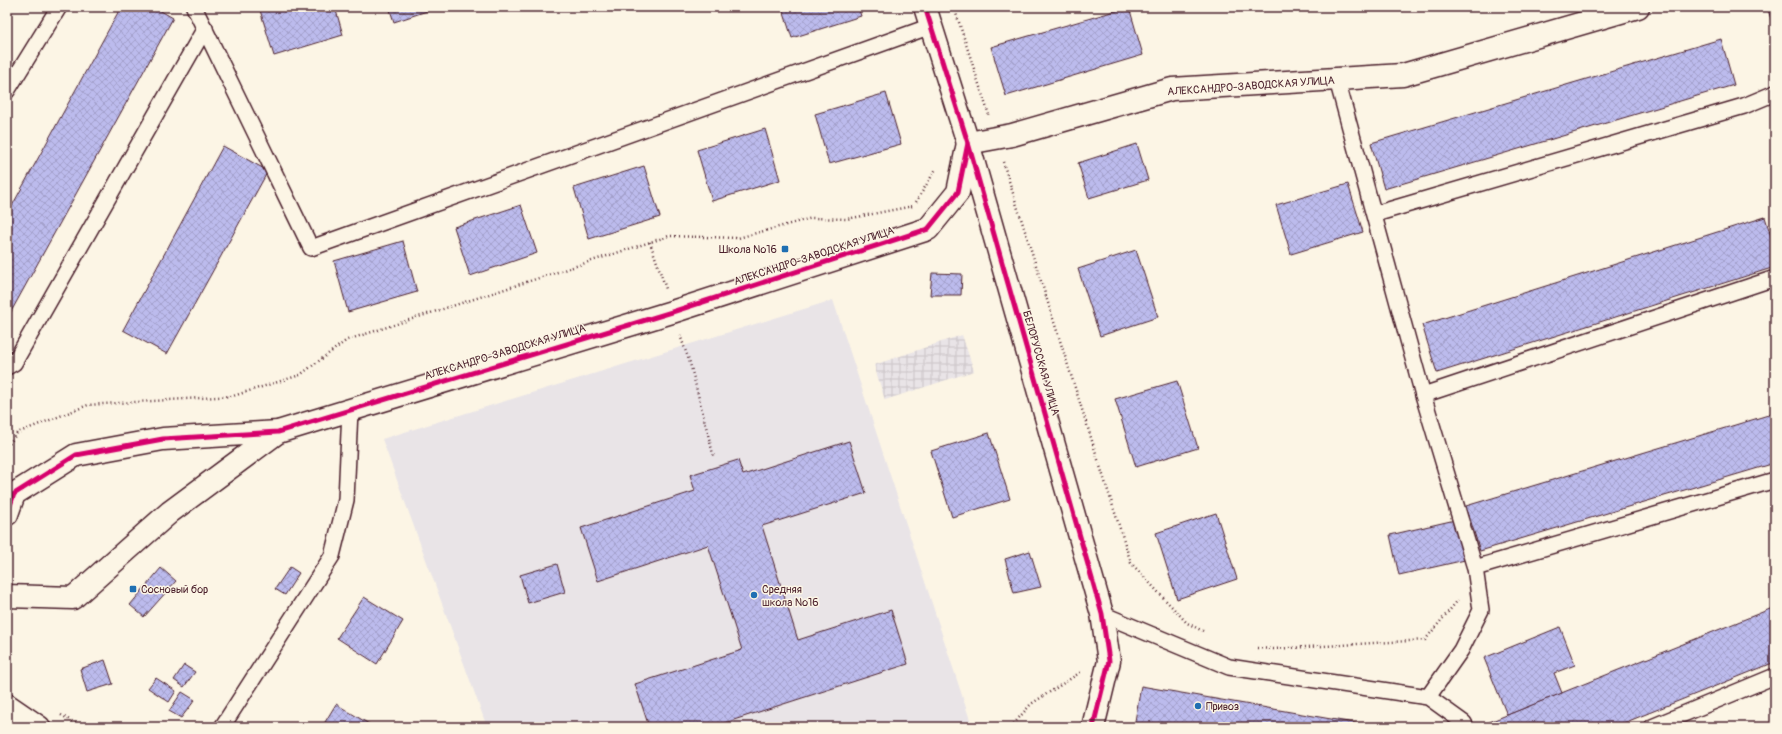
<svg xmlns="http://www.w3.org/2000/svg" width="1782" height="734" font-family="Pangolin,sans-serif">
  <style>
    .built { fill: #e9e4e7 }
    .industrial { fill: url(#industrial-grid) }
    .building { fill: url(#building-cross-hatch); stroke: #4a1f2b }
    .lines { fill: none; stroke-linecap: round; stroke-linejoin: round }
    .service-casing { stroke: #4a1f2b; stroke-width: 18 }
    .minor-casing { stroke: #4a1f2b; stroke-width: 25 }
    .path { stroke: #4a1f2b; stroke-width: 2.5; stroke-dasharray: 1 3; stroke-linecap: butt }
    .service { stroke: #fcf5e5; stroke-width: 15 }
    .minor { stroke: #fcf5e5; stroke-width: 22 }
    .cycleway-casing { stroke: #fcf5e5; stroke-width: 8 }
    .cycleway { stroke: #d6006c; stroke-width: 5 }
    .poi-dot { fill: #1f6fb2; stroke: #fcf5e5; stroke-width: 1.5 }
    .labels { text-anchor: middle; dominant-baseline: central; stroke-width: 3; stroke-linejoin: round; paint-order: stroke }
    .street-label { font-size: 11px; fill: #4a1f2b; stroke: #fcf5e5 }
    .poi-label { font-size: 11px; fill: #4a1f2b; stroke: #fcf5e5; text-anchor: start }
  </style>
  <defs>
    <pattern id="industrial-grid" width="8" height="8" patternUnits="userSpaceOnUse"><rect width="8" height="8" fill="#e9e4e7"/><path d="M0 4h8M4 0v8" fill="none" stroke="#c9c3c6"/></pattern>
    <pattern id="building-cross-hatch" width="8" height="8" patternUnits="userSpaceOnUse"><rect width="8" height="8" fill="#bcbbed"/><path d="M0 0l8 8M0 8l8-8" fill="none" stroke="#a3a0cb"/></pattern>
  </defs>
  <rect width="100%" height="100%" fill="#fcf5e5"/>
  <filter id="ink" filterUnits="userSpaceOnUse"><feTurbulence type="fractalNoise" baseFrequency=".025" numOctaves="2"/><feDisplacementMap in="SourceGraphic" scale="8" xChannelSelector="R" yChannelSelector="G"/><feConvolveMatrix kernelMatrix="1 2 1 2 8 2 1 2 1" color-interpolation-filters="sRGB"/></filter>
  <g filter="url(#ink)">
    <path class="built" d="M833,300l138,423 -6,4h-478l-105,-288z"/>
    <path class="industrial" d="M962,335l12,36 -89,29 -11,-35z"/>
    <g class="building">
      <path d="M121,7h33l19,11 -166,301v-104z"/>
      <path d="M259,7h76l8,28 -69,21z"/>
      <path d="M389,7h50l-45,15z"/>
      <path d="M782,7h76l3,9 -69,22z"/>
      <path d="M1129,7l14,48 -137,41 -15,-49z"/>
      <path d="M1767,7h8v24z"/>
      <path d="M1721,39l13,46 -350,104 -13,-46z"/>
      <path d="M886,93l15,51 -72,20 -14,-50z"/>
      <path d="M765,129l15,51 -68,21 -15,-51z"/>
      <path d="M1137,144l11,36 -59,18 -11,-35z"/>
      <path d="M223,146l45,25 -101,183 -44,-24z"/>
      <path d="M644,166l16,51 -71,22 -15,-51z"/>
      <path d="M1348,184l15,48 -72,22 -15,-49z"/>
      <path d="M521,205l16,48 -67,23 -16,-49z"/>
      <path d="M1765,217l10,32v18l-338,106 -15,-48z"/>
      <path d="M403,241l14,51 -69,20 -14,-51z"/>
      <path d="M1136,250l22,67 -58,19 -22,-67z"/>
      <path d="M932,273l30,1 -1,21h-31z"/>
      <path d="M1177,381l21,67 -62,19 -21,-68z"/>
      <path d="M1775,413v50l-295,88 -14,-45z"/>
      <path d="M989,433l21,66 -58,18 -21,-66z"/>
      <path d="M849,441l17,52 -104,33 36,114 93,-30 17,54 -196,63h-63l-14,-43 107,-34 -34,-105 -110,36 -17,-53 114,-37 -5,-16 48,-15 5,15z"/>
      <path d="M1216,513l21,66 -60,20 -21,-66z"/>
      <path d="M1455,520l10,40 -66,15 -9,-40z"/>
      <path d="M1030,551l11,36 -27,6 -9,-34z"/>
      <path d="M557,564l8,28 -37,11 -8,-28z"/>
      <path d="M290,567l9,6 -14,22 -10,-6z"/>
      <path d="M161,568l15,13 -32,36 -14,-12z"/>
      <path d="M364,597l39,24 -26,43 -40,-26z"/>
      <path d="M1775,607v55l-161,65h-137z"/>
      <path d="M1560,627l15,38 -21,8 8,20 -55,22 -23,-57z"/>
      <path d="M105,660l8,24 -26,8 -7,-23z"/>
      <path d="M184,665l11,7 -11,15 -10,-7z"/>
      <path d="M156,678l20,13 -7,11 -21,-14z"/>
      <path d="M1141,686l236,41h-243z"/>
      <path d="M182,692l13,8 -14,18 -12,-7z"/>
      <path d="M336,704l38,23h-52z"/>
    </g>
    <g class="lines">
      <g class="service-casing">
        <g id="service">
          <path d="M194,7l117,241 620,-222"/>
          <path d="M1337,80l86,315 52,173"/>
          <path d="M7,91l52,-84"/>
          <path d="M1375,214l369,-108 31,-13"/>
          <path d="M7,367l7,-4 191,-335"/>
          <path d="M1423,395l352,-117"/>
          <path d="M1102,614l127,53 199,30 36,26 2,4"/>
          <path d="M1428,697l33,-47 20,-40 -6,-42 300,-88"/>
          <path d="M222,727l110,-171 14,-56 4,-90"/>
          <path d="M1652,727l123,-51"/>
        </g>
      </g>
      <g class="minor-casing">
        <g id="minor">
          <path d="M925,7l43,136 134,471 7,47 -16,66"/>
          <path d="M968,143l44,-8 160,-46 231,-14 235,-68"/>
          <path d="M7,514l7,-20 62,-39 87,-16 115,-7 394,-120 256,-83 30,-37 10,-49"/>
          <path d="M7,596l66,2 97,-86 108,-80"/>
          <path d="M7,705l32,22"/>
        </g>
      </g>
      <g class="path">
        <path d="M954,7l35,108"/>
        <path d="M1662,10l11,-3"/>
        <path d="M1003,162l128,401 56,60 16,8"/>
        <path d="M916,202l20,-33"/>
        <path d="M650,242l16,47"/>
        <path d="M680,335l10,28 24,95"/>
        <path d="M7,447l10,-14 71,-28 145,-9 67,-21 47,-35 322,-104 69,2 74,-20 35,1 66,-13"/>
        <path d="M1257,648l16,1 152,-9 33,-40"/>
        <path d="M61,715l21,12"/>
        <path d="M1011,727l20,-23 50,-32"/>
      </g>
      <use href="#service" class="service"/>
      <use href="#minor" class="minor"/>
      <g class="cycleway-casing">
        <g id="cycleway">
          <path d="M925,7l43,136 134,471 7,47 -16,66"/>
          <path d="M7,514l7,-20 62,-39 87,-16 115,-7 394,-120 256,-83 30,-37 10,-49"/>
        </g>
      </g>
      <use href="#cycleway" class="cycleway"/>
    </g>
  </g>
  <g class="poi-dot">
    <rect x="781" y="245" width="8" height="8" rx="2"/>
    <rect x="129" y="585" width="8" height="8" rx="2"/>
    <circle cx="754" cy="595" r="4"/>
    <circle cx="1198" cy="706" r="4"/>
  </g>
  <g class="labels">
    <g class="street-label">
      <text transform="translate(1251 86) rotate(-4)">АЛЕКСАНДРО-ЗАВОДСКАЯ УЛИЦА</text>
      <text transform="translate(814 256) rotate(-18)">АЛЕКСАНДРО-ЗАВОДСКАЯ УЛИЦА</text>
      <text transform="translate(505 352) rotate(-17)">АЛЕКСАНДРО-ЗАВОДСКАЯ УЛИЦА</text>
      <text transform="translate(1041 363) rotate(74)">БЕЛОРУССКАЯ УЛИЦА</text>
    </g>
    <g class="poi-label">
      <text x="777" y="249" text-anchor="end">Школа №16</text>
      <text x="141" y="589">Сосновый бор</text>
      <text x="762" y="589">Средняя<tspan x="762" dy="13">школа №16</tspan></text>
      <text x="1206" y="706">Привоз</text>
    </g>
  </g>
  <rect width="1782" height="734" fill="none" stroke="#fcf5e5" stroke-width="24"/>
  <rect x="12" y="12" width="1758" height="710" fill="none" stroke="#4a1f2b" stroke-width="1.5" filter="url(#ink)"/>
</svg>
